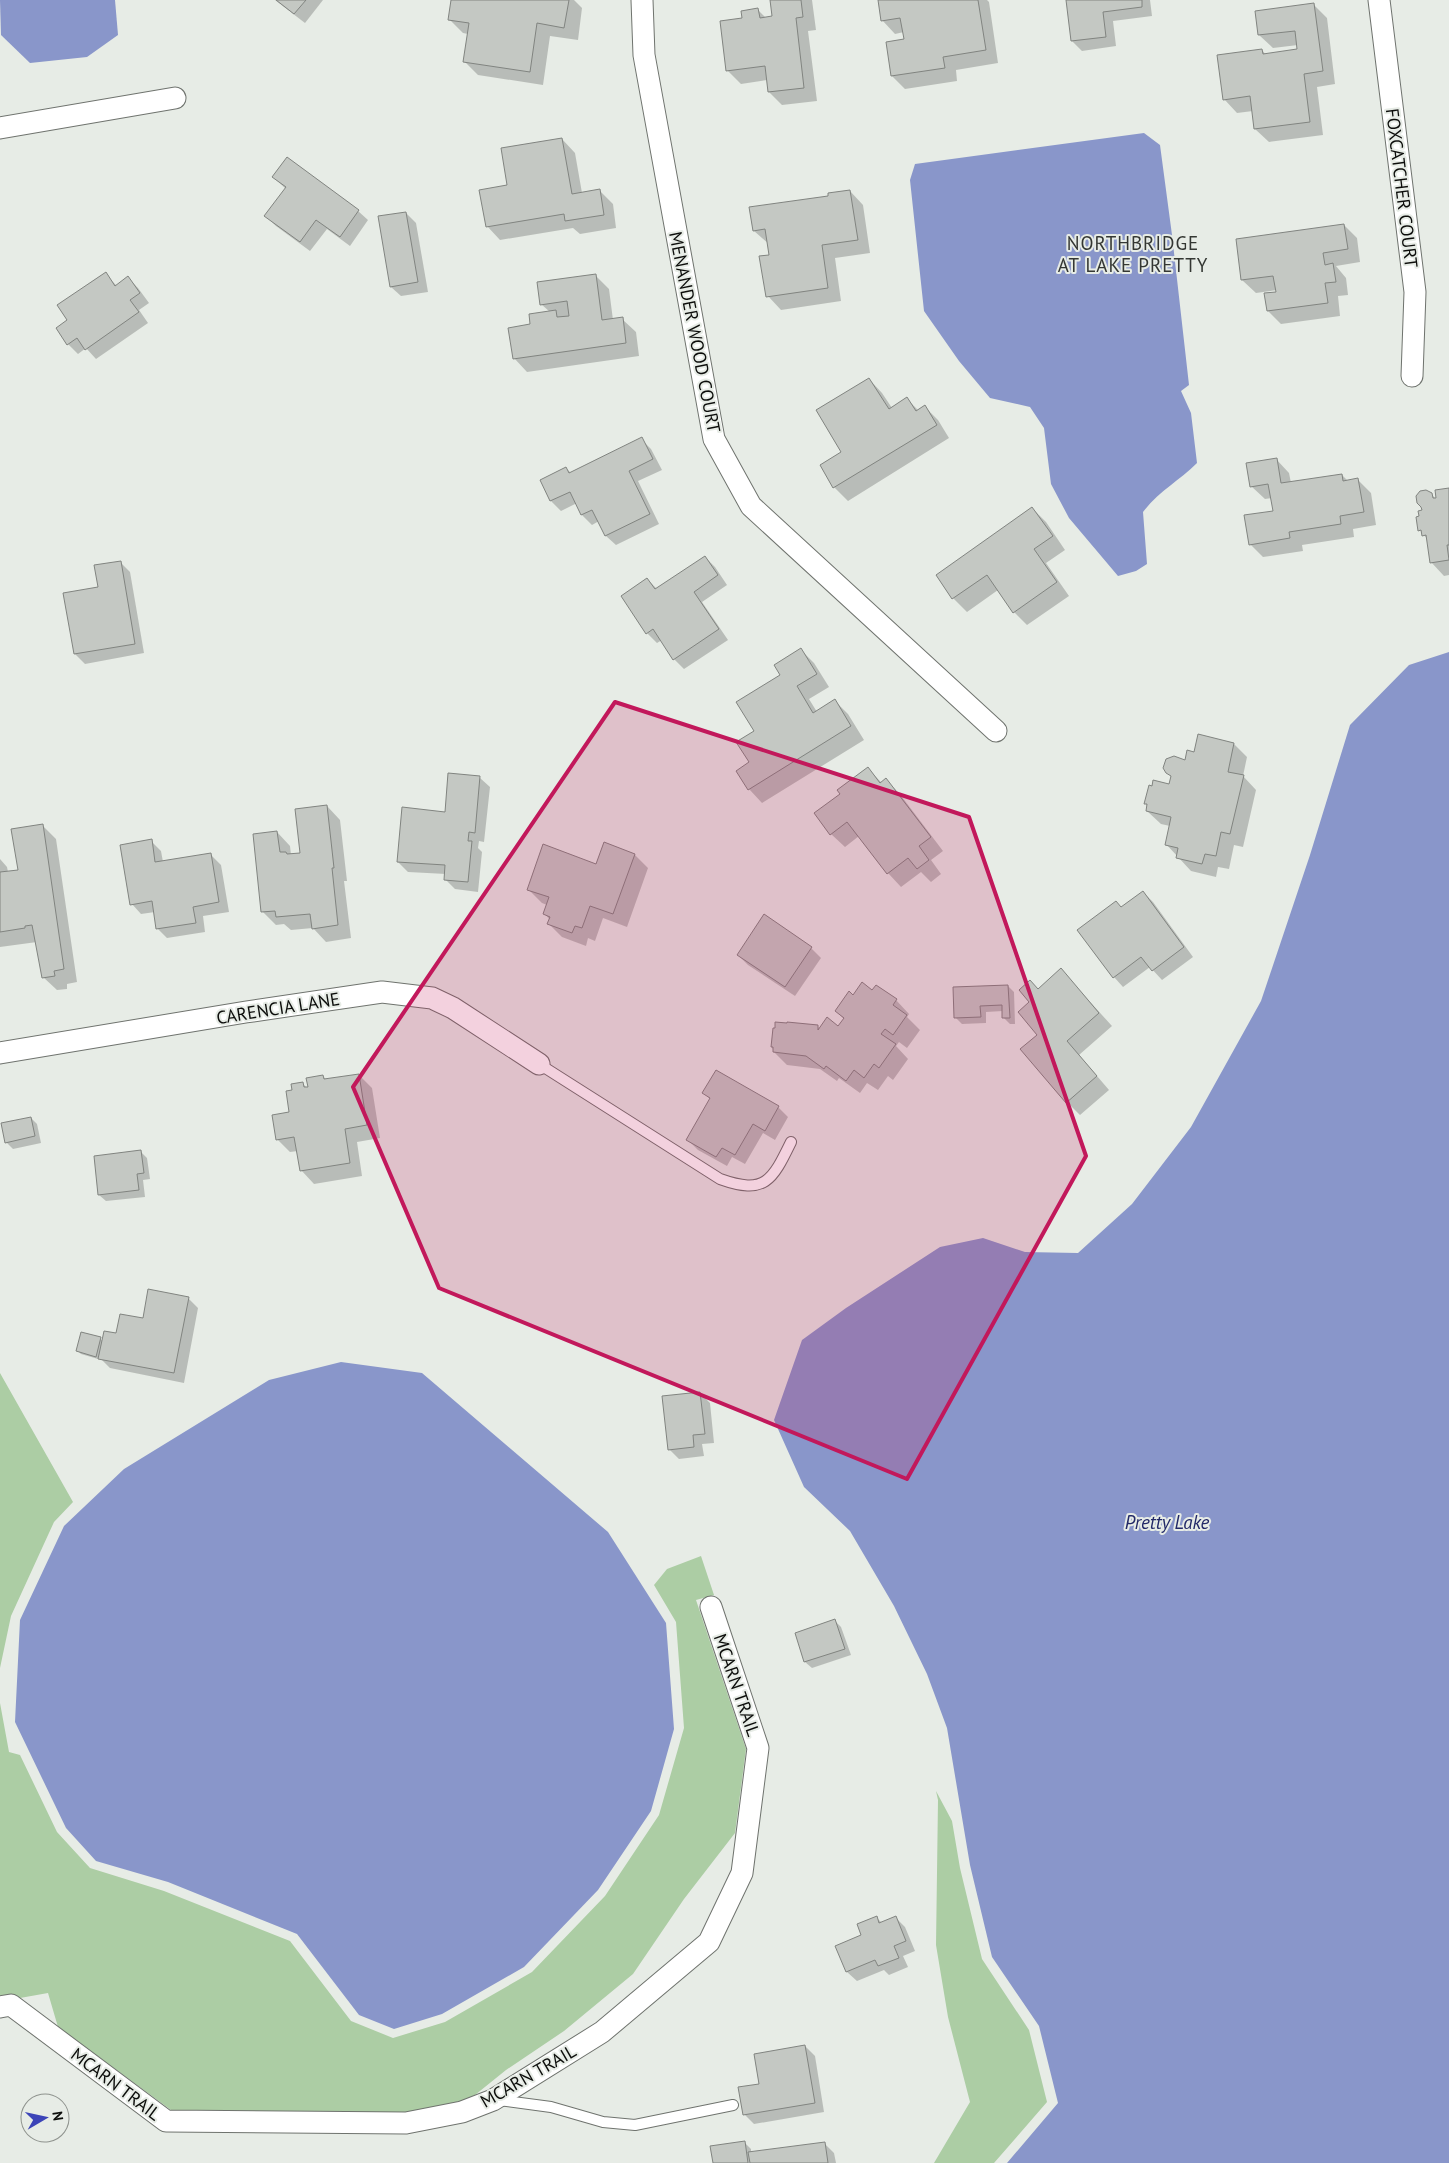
<svg xmlns="http://www.w3.org/2000/svg" width="1449" height="2163" font-family="'PT Sans',sans-serif">
  <style>
    .green { fill: #accda4 }
    .water { fill: #8996ca }
    .shadow { fill: #0003 }
    .building { fill: #c4c8c3; stroke: #818480 }
    .lines { fill: none; stroke-linecap: round; stroke-linejoin: round }
    .service-casing { stroke: #6f736e; stroke-width: 12 }
    .minor-casing { stroke: #6f736e; stroke-width: 23 }
    .service { stroke: #fff; stroke-width: 10 }
    .minor { stroke: #fff; stroke-width: 21 }
    .marked { fill: #c2185b; fill-opacity: 0.2; stroke: #c2185b; stroke-width: 4; stroke-linejoin: round }
    .labels { text-anchor: middle; dominant-baseline: central; stroke-width: 4; stroke-linejoin: round; paint-order: stroke }
    .street-label { font-size: 18px; fill: #0c0d0b; stroke: #e7ece6 }
    .neighbourhood-label { font-size: 19px; letter-spacing: 1px; fill: #343733; stroke: #e7ece6 }
    .water-label { font-size: 19px; font-style: italic; fill: #222968; stroke: #e7ece6 }
  </style>
  <rect width="100%" height="100%" fill="#e7ece6"/>
  <g class="green">
    <path d="M0,1373l73,129 -19,20 -43,94 -11,52z"/>
    <path d="M701,1556l13,39 -18,5 50,149 -11,84 -51,66 -51,75 -69,57 -58,39 -31,25 -16,7 -54,11 -234,-3 -113,-83 -10,-34 -28,5 -11,-3 -9,2v-294l9,49 11,3 37,77 33,36 74,23 126,50 61,80 42,17 52,-16 87,-50 73,-76 54,-81 25,-87 -8,-106 -22,-37 13,-16z"/>
    <path d="M936,1791l16,30 8,47 22,91 47,71 18,72 -53,61h-60l36,-61 -22,-85 -12,-72 2,-145z"/>
  </g>
  <g class="water">
    <path d="M0,0h115l3,35 -31,22 -57,6 -29,-28z"/>
    <path d="M1144,133l16,12 12,90 17,150 -8,6 10,22 6,50c-18,18 -38,28 -54,49l4,52 -11,7 -18,5 -49,-58 -18,-34 -7,-56 -14,-21 -40,-9 -31,-37 -35,-50 -14,-131 5,-16z"/>
    <path d="M1449,652v1511h-442l51,-60 -19,-77 -47,-69 -22,-92 -23,-137 -20,-54 -33,-68 -44,-75 -46,-44 -30,-67 28,-80 44,-32 94,-61 43,-9 42,14 53,1 54,-49 59,-77 70,-126 49,-146 40,-130 59,-60z"/>
    <path d="M341,1362l81,11 186,159 58,91 8,106 -23,82 -53,79 -74,77 -82,47 -48,15 -35,-14 -62,-81 -129,-52 -72,-21 -30,-33 -51,-106 5,-102 44,-94 60,-57 145,-89z"/>
  </g>
  <g class="shadow">
    <path d="M275,0h48l-18,23z"/>
    <path d="M452,0h122l8,8 -4,32 -28,-4 -7,49 -65,-10 -14,-14 4,-27 -5,-1 -14,-14z"/>
    <path d="M771,0h41l4,30 -8,1 9,70 -35,4 -13,-13 -2,-12 -26,4 -14,-14 16,-51 15,-9 8,8 7,-1z"/>
    <path d="M879,0h108l2,2 9,61 -42,7 1,11 -52,8 -13,-13 -5,-33 18,-2 -1,-9 -9,2 -13,-14z"/>
    <path d="M1067,0h83l2,16 -39,5 3,25 -34,5 -10,-10z"/>
    <path d="M1313,4l14,14 8,66 -18,3 6,48 -54,7 -14,-13 -2,-18 -16,2 -13,-14 38,-49 4,5 33,-4 -1,-6 -25,3 -14,-13z"/>
    <path d="M562,139l13,14 7,40 17,-3 14,14 3,24 -36,6 -7,-6 -73,12 -13,-14 22,-40z"/>
    <path d="M273,177l85,34 10,9 -18,26 -23,-17 -17,22 -34,-25 -10,-10 20,-27z"/>
    <path d="M850,191l13,14 7,48 -35,5 6,43 -60,9 -13,-14 2,-40 -1,-12 -15,-13 76,-34z"/>
    <path d="M406,213l10,10 12,69 -27,4 -10,-9z"/>
    <path d="M1344,225l13,13 3,24 -24,4 10,12 2,17 -10,1 2,20 -59,8 -13,-13 9,-18v-3l-21,3 -14,-13z"/>
    <path d="M105,274l12,12 11,-8 10,10 11,15 -10,7 9,13 -52,36 -10,-11 -8,6 -10,-10 1,-24z"/>
    <path d="M595,275l14,14 4,31 9,-1 14,13 3,24 -112,16 -13,-14 17,-32 19,-14 -9,-8z"/>
    <path d="M869,379l13,14 10,15 15,-9 12,12 6,-4 13,13 11,18 -101,63 -14,-14 -13,-21 22,-14z"/>
    <path d="M641,439l10,10 11,21 -24,11 21,43 -43,21 -10,-9 -7,-15 -7,4 -10,-10 -5,-12 -16,8 -10,-10 -10,-21 25,-12 5,5z"/>
    <path d="M1276,459l13,14 2,10 51,-8 6,6 10,-1 13,13 5,32 -23,4 1,8 -52,8 1,6 -40,6 -13,-13 24,-32 -2,-14 -7,1 -14,-13z"/>
    <path d="M1449,490v85l-5,1 -13,-14 -3,-22 -8,-10 3,-18 8,-18 5,5z"/>
    <path d="M1032,508l14,14 19,28 -19,13 23,33 -42,29 -13,-13 -16,-22 -31,22 -14,-14 -16,-23z"/>
    <path d="M705,557l10,10 12,18 -25,17 26,38 -44,29 -10,-10 -12,-19 -5,3 -10,-10v-54l10,10z"/>
    <path d="M120,562l10,10 14,81 -59,11 -10,-10 24,-66z"/>
    <path d="M801,650l13,13 15,24 -20,12 8,13 18,-11 13,13 16,26 -102,63 -13,-14 7,-58 26,-56z"/>
    <path d="M1234,744l13,13 -4,19 13,14 -13,57 -9,-2 -5,24 -11,-2 -2,10 -25,-6 -25,-27 4,-18 -9,-2 -14,-13 1,-5 -2,-2 24,-19 2,-8 -5,-5 19,-10 8,-9z"/>
    <path d="M868,769l14,14 4,-3 13,13 44,58 -12,9 10,14 -10,8 -10,-10 -20,15 -13,-14 -29,-37 -14,11 -14,-13z"/>
    <path d="M480,778l10,9 -6,55 -5,-1 -1,7 4,4 -4,40 -23,-3 -10,-10 1,-5 -38,-2 -10,-10z"/>
    <path d="M327,806l13,14 7,61h-3l7,57 -25,4 -13,-14 -22,2 -7,-6 -8,1 -13,-13 14,-80 13,14 1,9 10,-1z"/>
    <path d="M43,826l13,13 21,143 -10,2v5l-10,1 -14,-13 -6,-35 -37,5v-88l7,8 1,5 11,-1z"/>
    <path d="M151,841l10,10 2,11 48,-7 10,10 8,47 -26,4 2,16 -38,6 -10,-10 -2,-16 -14,2 -9,-10z"/>
    <path d="M635,855l13,13 -21,59 -24,-9 -8,23 -7,-3 -2,8 -24,-9 -13,-13 1,-4 -6,-7 3,-8 -5,-2 -14,-14z"/>
    <path d="M1143,892l10,10 40,55 -31,23 -12,-13 -27,20 -9,-10 8,-69z"/>
    <path d="M811,948l10,10 -26,38 -47,-31 -10,-10z"/>
    <path d="M1061,970l51,56 -33,29 30,35 -29,25 -13,-13 -28,-67 -8,-33 7,-12z"/>
    <path d="M1008,986l6,6 1,32h-5l-6,-6 -1,-7 -17,1v11l-24,1 -7,-7z"/>
    <path d="M873,992l23,8 13,14 -2,3 13,13 -13,18 -8,-6 -3,4 12,13 -15,21 -5,-4 -10,14 -11,-7 -7,10 -21,-15 -2,3 -17,-12 -33,-4 -13,-13 -2,-5 45,-21 3,3 18,-2 6,-8 -8,-8 18,-14z"/>
    <path d="M716,1071l62,36 10,10 -13,23 -12,-7 -18,31 -13,-7 -5,9 -29,-16 -10,-10 23,-40 -7,-7z"/>
    <path d="M359,1075l13,13 8,50 -23,4 5,34 -48,8 -13,-14 -3,-19 -8,1 -13,-13 13,-26 4,-22 9,-7 6,6 14,-14 3,4z"/>
    <path d="M31,1118l6,6 4,19 -28,6 -7,-7z"/>
    <path d="M141,1152l6,6 3,21 -7,1 2,17 -39,4 -7,-6z"/>
    <path d="M188,1298l10,10 -14,75 -74,-15 -11,-11 -1,2 -17,-5 -3,-3 22,-12 3,2 14,-6z"/>
    <path d="M700,1393l10,10 4,40 -12,1 2,12 -25,3 -10,-10z"/>
    <path d="M835,1621l6,6 10,28 -39,13 -7,-6z"/>
    <path d="M876,1917l6,6 13,-6 10,10 10,24 -12,5 5,11 -19,8 -5,-5 -27,11 -10,-9 16,-36z"/>
    <path d="M805,2046l10,10 9,56 -70,12 -10,-10 17,-29z"/>
    <path d="M745,2143l6,6v4l73,-10 10,10 2,10h-122z"/>
  </g>
  <g class="building">
    <path d="M276,0h30l-12,14z"/>
    <path d="M451,0h118l-5,28 -27,-5 -7,49 -67,-10 6,-39 -21,-3z"/>
    <path d="M770,0h31l2,17 -7,1 8,70 -36,4 -3,-26 -39,5 -6,-50 22,-3 -1,-7 17,-3 2,10 12,-2z"/>
    <path d="M878,0h100l8,50 -43,7 2,11 -54,8 -5,-34 18,-3 -4,-21 -19,3z"/>
    <path d="M1066,0h76v7l-39,5 3,25 -35,4z"/>
    <path d="M1314,3l9,68 -19,3 6,48 -56,7 -4,-33 -27,4 -6,-45 45,-6 1,5 34,-5 -2,-18 -37,4 -3,-24z"/>
    <path d="M562,138l10,56 28,-5 4,26 -39,6 -1,-7 -78,13 -7,-37 28,-5 -6,-37z"/>
    <path d="M287,157l72,53 -19,27 -24,-17 -16,22 -36,-26 22,-29 -14,-10z"/>
    <path d="M850,190l8,50 -36,5 6,43 -62,9 -7,-41 10,-1 -4,-26 -12,2 -4,-24 79,-11v-3z"/>
    <path d="M406,212l12,70 -28,5 -12,-71z"/>
    <path d="M1344,224l4,25 -25,4 2,12 8,-2 3,19 -11,1 3,20 -61,8 -3,-18 12,-1 -3,-16 -32,4 -5,-41z"/>
    <path d="M106,272l9,14 13,-10 12,17 -10,7 9,12 -54,38 -8,-12 -10,7 -11,-17 11,-8 -10,-15z"/>
    <path d="M596,274l6,46 21,-3 3,26 -113,16 -5,-31 22,-4 -1,-10 27,-4 1,7 12,-1 -2,-15 -27,4 -3,-23z"/>
    <path d="M869,378l20,31 18,-12 9,14 9,-6 12,20 -104,63 -13,-23 21,-13 -25,-42z"/>
    <path d="M642,437l11,22 -24,12 21,43 -45,22 -13,-26 -11,5 -11,-23 -20,9 -10,-21 26,-13 3,6z"/>
    <path d="M1277,458l4,25 61,-9 1,7 15,-3 6,34 -24,4 1,8 -52,8 1,6 -41,7 -5,-30 29,-4 -5,-27 -18,3 -4,-24z"/>
    <path d="M1449,488v57h-2l2,15 -19,3 -4,-28 -4,1 -1,-6 -3,1 -2,-14 3,-1 -1,-5 4,-1 -1,-3 -4,-4 -1,-7 4,-5 6,-1 6,3 1,5h3l-1,-8z"/>
    <path d="M1032,507l21,29 -19,13 23,33 -44,31 -26,-38 -35,24 -16,-24z"/>
    <path d="M705,556l13,19 -24,17 25,37 -46,31 -20,-31 -7,5 -25,-38 26,-18 8,11z"/>
    <path d="M121,561l14,83 -61,10 -11,-61 35,-6 -4,-22z"/>
    <path d="M801,648l16,26 -20,12 16,27 22,-14 16,27 -103,64 -12,-19 13,-9 -13,-20 18,-11 -18,-29 44,-27 -6,-10z"/>
    <path d="M1198,734l36,9 -6,29 16,3 -14,59 -9,-2 -5,24 -11,-2 -3,10 -26,-6 2,-10 -13,-3 6,-28 -25,-6 1,-7h-3l5,-19 3,1 1,-6 16,4 2,-8 -5,-3 -3,-5 3,-9 8,-3 11,4 2,-10 7,2z"/>
    <path d="M868,767l12,16 6,-5 45,59 -12,9 10,14 -12,9 -9,-11 -21,16 -40,-52 -17,13 -16,-22 26,-19 -3,-4z"/>
    <path d="M448,773l32,3 -5,57 -6,-1 -1,9h4l-4,41 -24,-2 1,-15 -48,-3 5,-55 43,5z"/>
    <path d="M327,805l7,63h-2l6,57 -26,4 -2,-15 -34,3 -1,-6 -14,1 -8,-78 24,-3 3,21h6l1,2 13,-1 -5,-44z"/>
    <path d="M43,824l21,145 -10,2 1,5 -13,2 -10,-53 -7,1v2l-25,4v-60l18,-2 -7,-41z"/>
    <path d="M152,839l3,23 56,-9 8,49 -26,5 3,16 -40,6 -4,-28 -22,4 -10,-60z"/>
    <path d="M604,842l31,12 -22,60 -23,-8 -8,22 -7,-2 -3,7 -25,-9 3,-7 -7,-3 6,-17 -22,-7 16,-46 53,20z"/>
    <path d="M1143,891l41,56 -32,24 -11,-14 -28,21 -36,-48 39,-29 5,6z"/>
    <path d="M764,914l48,33 -27,40 -48,-32z"/>
    <path d="M1061,968l38,45 -32,28 30,35 -31,27 -46,-54 17,-14 -19,-23 11,-10 -10,-12 11,-10 8,9z"/>
    <path d="M862,982l10,8 4,-5 21,14 -4,6 14,10 -14,20 -8,-6 -4,5 15,10 -17,24 -5,-4 -10,14 -10,-8 -8,11 -20,-15 -2,3 -18,-13 -33,-4v-5h-2l2,-19h2v-6l12,1v-1l31,3v5l9,-13 11,9 6,-8 -9,-7 14,-20 4,4z"/>
    <path d="M1008,985l2,33h-8v-13l-22,1 1,11 -27,1 -1,-31z"/>
    <path d="M716,1070l63,36 -14,25 -12,-7 -18,31 -13,-7 -6,9 -30,-17 24,-42 -8,-5z"/>
    <path d="M359,1074l8,51 -22,4 5,34 -50,8 -6,-34 -18,3 -4,-25 17,-3 -3,-21 6,-1 -1,-6 12,-2 1,5h4l-2,-9 17,-3 1,4z"/>
    <path d="M31,1117l4,19 -30,7 -4,-20z"/>
    <path d="M141,1150l3,23 -7,1 2,16 -41,5 -4,-39z"/>
    <path d="M148,1289l41,8 -15,76 -76,-14 6,-28 12,2 4,-19 23,4z"/>
    <path d="M81,1332l20,5 -5,20 -20,-6z"/>
    <path d="M700,1392l5,42 -12,1 1,12 -26,3 -6,-54z"/>
    <path d="M835,1619l10,30 -41,13 -9,-29z"/>
    <path d="M877,1916l2,7 17,-7 10,25 -12,5 5,12 -21,8 -3,-6 -29,12 -11,-26 26,-11 -4,-11z"/>
    <path d="M805,2045l10,58 -72,12 -5,-28 21,-3 -5,-30z"/>
    <path d="M745,2141l3,22h-35l-3,-17z"/>
    <path d="M825,2142l3,21h-78l-2,-11z"/>
  </g>
  <g class="lines">
    <g class="service-casing">
      <g id="service">
        <path d="M539,1064l181,115c45,16 52,2 71,-37"/>
        <path d="M499,2100l52,7 52,15 32,3 98,-20"/>
      </g>
    </g>
    <g class="minor-casing">
      <g id="minor">
        <path d="M642,0l2,55 70,384 37,67 245,225"/>
        <path d="M1379,0l36,292 -3,84"/>
        <path d="M0,128l175,-30"/>
        <path d="M0,1053l246,-41 136,-20 50,6 21,10 86,56"/>
        <path d="M0,2007l11,-2 155,116 240,2 56,-11 31,-12 109,-68 107,-90 33,-69 16,-125 -47,-141"/>
      </g>
    </g>
    <use href="#service" class="service"/>
    <use href="#minor" class="minor"/>
  </g>
  <path class="marked" d="M615,702l354,115 117,339 -179,323 -468,-191 -86,-201z"/>
  <g class="labels">
    <g class="street-label">
      <text transform="translate(1402 188) rotate(83)">FOXCATCHER COURT</text>
      <text transform="translate(695 332) rotate(79)">MENANDER WOOD COURT</text>
      <text transform="translate(278 1008) rotate(-9)">CARENCIA LANE</text>
      <text transform="translate(737 1685) rotate(71)">MCARN TRAIL</text>
      <text transform="translate(528 2076) rotate(-30)">MCARN TRAIL</text>
      <text transform="translate(116 2084) rotate(37)">MCARN TRAIL</text>
    </g>
    <g class="neighbourhood-label">
      <text x="1133" y="243">NORTHBRIDGE<tspan x="1133" dy="22">AT LAKE PRETTY</tspan></text>
    </g>
    <g class="water-label">
      <text x="1167" y="1522">Pretty Lake</text>
    </g>
  </g>
  <g transform="translate(45 2118) rotate(81)"><circle r="24" fill="#e7ece6" stroke="#8f938e"/>
  <path d="M0-4L9 19L0 12L-9 19Z" fill="#3c44b8"/>
  <text y="-8" font-size="14" font-weight="bold" text-anchor="middle" fill="#0c0d0b">N</text>
  </g>
</svg>
